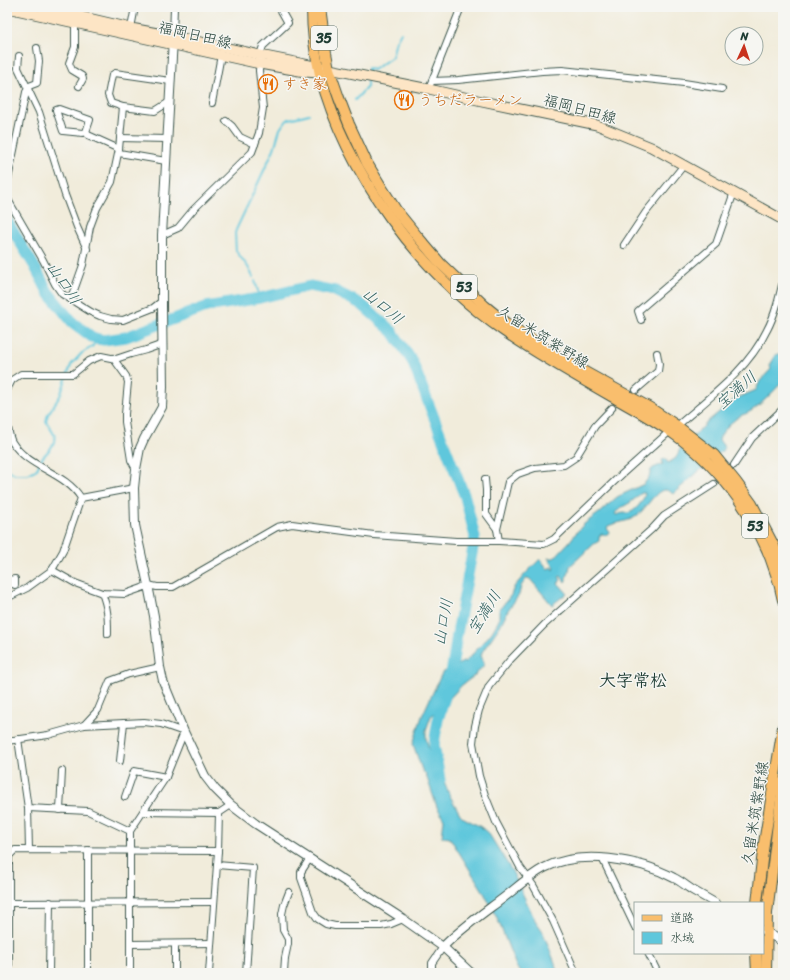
<svg xmlns="http://www.w3.org/2000/svg" width="790" height="980" font-family="Sriracha,'Klee One',sans-serif">
  <style>
    .water { fill: #5fc7dc; stroke: #3f8288; fill-rule: evenodd }
    .lines { fill: none; stroke-linecap: round; stroke-linejoin: round }
    .stream { stroke: #5fc7dc; stroke-width: 2 }
    .river { stroke: #5fc7dc; stroke-width: 11 }
    .minor-casing { stroke: #3e574d; stroke-width: 8 }
    .tertiary-casing { stroke: #3e574d; stroke-width: 10 }
    .secondary-casing { stroke: #3e574d; stroke-width: 11 }
    .primary-casing { stroke: #3e574d; stroke-width: 12 }
    .minor { stroke: #fff; stroke-width: 6 }
    .tertiary { stroke: #fff; stroke-width: 8 }
    .secondary { stroke: #fde5c5; stroke-width: 9 }
    .primary { stroke: #f9be6d; stroke-width: 10 }
    .labels { text-anchor: middle; dominant-baseline: central; stroke-width: 3; stroke-linejoin: round; paint-order: stroke }
    .shield { fill: #f6f6f2; stroke: #60746d; stroke-width: 1 }
    .shield-label { font-size: 14px; font-weight: bold; fill: #1f3d34 }
    .street-label { font-size: 15px; fill: #1f3d34; stroke: #f6f6f2 }
    .food-label { font-size: 15px; fill: #c56008; stroke: #f6f6f2; text-anchor: start }
    .water-label { font-size: 16px; font-style: italic; fill: #2f605e; stroke: #f6f6f2 }
    .quarter-label { font-size: 17px; font-weight: bold; fill: #1f3d34; stroke: #f6f6f2 }
  </style>
  <rect width="100%" height="100%" fill="#f6f6f2"/>
  <filter id="ink" filterUnits="userSpaceOnUse"><feTurbulence type="fractalNoise" baseFrequency=".025" numOctaves="2"/><feDisplacementMap in="SourceGraphic" scale="8" xChannelSelector="R" yChannelSelector="G"/><feConvolveMatrix kernelMatrix="1 2 1 2 8 2 1 2 1" color-interpolation-filters="sRGB"/></filter>
  <filter id="wash" filterUnits="userSpaceOnUse"><feTurbulence type="fractalNoise" baseFrequency=".012" numOctaves="4" result="noise"/><feDisplacementMap in="SourceGraphic" scale="16" xChannelSelector="R" yChannelSelector="G"/><feGaussianBlur stdDeviation="0.9" result="paint"/><feColorMatrix in="noise" values="0 0 0 0 0 0 0 0 0 0 0 0 0 0 0 0 0 1.4 0 .05"/><feComposite in="paint" operator="in"/></filter>
  <g filter="url(#wash)">
    <rect width="100%" height="100%" fill="#f1ecdb"/>
    <path class="water" d="M783,350v31c-10,11 -20,22 -32,30 -3,2 -6,3 -9,4 -8,4 -21,16 -23,25l6,8 -52,46c-2,-2 -5,-4 -8,-4 -9,-1 -21,22 -30,27 -8,5 -18,5 -27,9l-1,2 2,4c-2,4 -5,2 -8,2l-2,3v4l-5,3 -24,22 -2,9 -2,2v4l-1,1 -4,-6 -2,1 2,3 -3,3 9,10 -15,12 -22,-26 -3,-1 -6,8 -2,9 -11,15 -8,16 -18,26 -1,4 3,6v3l-10,11 -12,9 -12,13 -4,10 -8,3 -7,5 -5,14v8l2,8 14,28 3,10 5,12 10,18 4,4 17,9 8,7 23,37 23,49 7,10 13,33 2,10h-37l-4,-7 -18,-46 -15,-29 -33,-53 -8,-1 2,-18 -7,-12 -11,-32 -4,-5 -9,-26 9,-28 20,-43 21,-11h2l17,-18 10,-12 7,-12v-10l12,-15 3,-8 12,-14 14,-14 8,10 3,-2 2,3 2,-2 -7,-10h6l2,-2 14,-15 6,-8 8,-9 15,-11 18,-16 27,-13 5,-7 2,-7 2,-2 10,-4 -1,-4 3,-2 3,5 8,-5 4,-9 25,-24 2,-3 28,-23 21,-9 4,-9 11,-12 -1,-3 5,-11 6,-2zM642,493h3c-1,7 -8,16 -14,19 -5,2 -9,0 -14,3l-2,-1c3,-6 10,-8 16,-12 4,-3 7,-7 11,-9z"/>
    <g class="lines">
      <g class="stream">
        <path d="M368,74v-6l5,2 19,-13 4,-16 5,-9"/>
        <path d="M355,100l12,-13v-8"/>
        <path d="M253,277l-5,-10 -12,-16 -1,-18 1,-3 38,-81 6,-20 4,-6 5,-4 20,-5"/>
        <path d="M255,281l5,17"/>
        <path d="M7,470l8,4h13l9,-5 5,-11 9,-10 3,-6 1,-6 -9,-15 2,-7 12,-18 11,-31 11,-12 10,-6 6,-8"/>
      </g>
      <path class="river" d="M7,221l28,46 13,25 24,30 20,15 6,2 6,1 22,-3 80,-30 54,-9 50,-12 25,5 26,13 32,28 19,29 53,136 10,40 -18,97 -4,28 -4,22 -11,36 -4,24 6,36"/>
    </g>
  </g>
  <g filter="url(#ink)">
    <g class="lines">
      <g class="minor-casing">
        <g id="minor">
          <path d="M78,7l-3,16v24l-6,16 3,7 10,6 1,3 -4,7"/>
          <path d="M131,28l4,-21"/>
          <path d="M173,36l1,-29"/>
          <path d="M19,56l-1,12 10,21 1,-3 8,-3 2,-22 -2,-13"/>
          <path d="M432,81l26,-1 84,-9 20,-1 122,13 38,6"/>
          <path d="M431,83l30,-76"/>
          <path d="M212,103l9,-48"/>
          <path d="M123,107l-12,-4 -3,-8 4,-20 3,-2 55,8"/>
          <path d="M59,109l31,11 -4,12 -3,1 -20,-2 -7,-21z"/>
          <path d="M226,121l6,5 8,11 15,7"/>
          <path d="M86,132l2,3 31,14"/>
          <path d="M120,138l47,1"/>
          <path d="M119,153l47,8"/>
          <path d="M7,184l19,-92 2,-3 11,23 26,83 12,32 10,22"/>
          <path d="M7,198l36,62 12,24 7,10 29,18 9,4 11,3 12,1 30,-12 9,-7"/>
          <path d="M162,235l16,-7 15,-18 59,-58 7,-19 4,-25 -4,-37 1,-16 3,-9 25,-23 -9,-16"/>
          <path d="M624,245l22,-33 38,-47"/>
          <path d="M71,299l12,-34 7,-38 7,-19 15,-26 7,-33 4,-42 32,4 14,-9"/>
          <path d="M641,320l-3,-9 78,-67 18,-52"/>
          <path d="M113,358l13,18 2,6 -3,32v8l6,38 5,9"/>
          <path d="M7,390l5,-10 9,-6h52l16,-13 12,-5 15,3 15,-5 15,-4 17,-6"/>
          <path d="M636,390l22,-19 1,-7 -2,-11"/>
          <path d="M7,424c2,6 2,13 5,18 16,26 53,30 69,56l-18,53 -11,19 -25,18 -18,9 -2,2"/>
          <path d="M677,426c33,-29 71,-56 90,-96 8,-15 12,-32 16,-49"/>
          <path d="M734,465l18,-27 31,-29"/>
          <path d="M485,479l1,11v24l11,15 2,12"/>
          <path d="M81,498l53,-10"/>
          <path d="M497,529l11,-47 10,-8 17,-6 29,-3 12,-8 19,-31 17,-18"/>
          <path d="M52,570l23,13 27,10 23,1 17,-6 6,-3 9,2h16l104,-60 15,-3 82,11 82,6h43l45,3 10,-5 67,-64 49,-44"/>
          <path d="M7,580l8,-1v6l-5,-2 -3,1"/>
          <path d="M102,593c6,16 6,24 6,41"/>
          <path d="M84,725l14,-15 12,-29 19,-7 31,-7"/>
          <path d="M18,739l10,69 1,42"/>
          <path d="M7,741l41,-6 36,-10 60,-3 17,2 23,8 -18,45 -36,54v142"/>
          <path d="M120,761l4,-38"/>
          <path d="M125,797l9,-26 32,6"/>
          <path d="M28,808l60,3 42,20"/>
          <path d="M60,810l2,-39"/>
          <path d="M143,812l76,1"/>
          <path d="M310,858l-9,14v6l12,34 5,7 8,5 9,2h46l10,-2 12,-5"/>
          <path d="M602,858l33,69"/>
          <path d="M217,865l36,3 -7,105"/>
          <path d="M7,903l207,-1"/>
          <path d="M130,944l81,-1"/>
          <path d="M175,944v29"/>
          <path d="M648,953l10,20"/>
          <path d="M9,973v-117l6,-6 203,1"/>
          <path d="M49,973l1,-71"/>
          <path d="M88,973v-123"/>
          <path d="M209,973l9,-122 1,-38 12,-8"/>
          <path d="M284,973l1,-15 3,-14v-5l-5,-9 -1,-16 2,-9 5,-13"/>
          <path d="M432,973v-10l11,-16"/>
          <path d="M576,973l-23,-52 -20,-36 -13,-18 -24,-45 -11,-27 -6,-19 -6,-33 2,-17 4,-16 10,-24 21,-26 34,-35 108,-96 12,-13 50,-32"/>
        </g>
      </g>
      <g class="tertiary-casing">
        <g id="tertiary">
          <path d="M173,39l-11,196v71l1,81 -1,20 -18,32 -4,9 -4,21 -2,19 1,37 13,60 6,31 6,51 3,14 21,51 21,44 10,13 16,16 25,19 147,95 40,28 28,26"/>
          <path d="M763,930l20,12"/>
          <path d="M443,947c17,-18 39,-33 59,-48 13,-10 27,-23 42,-31 36,-19 95,-9 130,10 7,3 13,9 20,13 7,4 14,8 21,12"/>
        </g>
      </g>
      <g class="secondary-casing">
        <g id="secondary">
          <path d="M41,7l90,21 42,8 87,19 169,34 53,12 115,24 54,22 132,73"/>
          <path d="M7,8l253,56 45,8 14,1 7,-3"/>
        </g>
      </g>
      <g class="primary-casing">
        <g id="primary">
          <path d="M312,7c0,21 3,47 8,67 26,99 100,199 184,257 35,24 72,45 109,66 21,12 42,23 61,37 48,34 86,87 103,143 3,8 4,16 6,23"/>
          <path d="M320,7l6,46 3,16 10,29 10,26 18,39 15,25 14,22 21,26 23,27 45,43 22,18 67,42 76,42 27,18 37,29 22,27 16,22 22,42 9,23"/>
          <path d="M757,903l7,-60 19,-116"/>
          <path d="M756,953l1,20"/>
          <path d="M766,973l1,-60 16,-131"/>
        </g>
      </g>
      <use href="#minor" class="minor"/>
      <use href="#tertiary" class="tertiary"/>
      <use href="#secondary" class="secondary"/>
      <use href="#primary" class="primary"/>
    </g>
  </g>
  <defs>
    <g id="restaurant-ring" transform="scale(1)"><circle r="9.5" fill="#f6f6f2" stroke="#e8710a" stroke-width="1.5"/><path d="M-5-6h1v4h1v-4h1v4h1v-4h1v5L-1.5 .5V6h-2V.5L-5-1ZM5-6V6H3V1.5H1.5Q1.5-4 5-6Z" fill="#e8710a"/></g>
  </defs>
  <g fill-rule="evenodd">
    <use href="#restaurant-ring" x="268" y="84"/>
    <use href="#restaurant-ring" x="404" y="100"/>
  </g>
  <g class="labels">
    <g class="shield">
      <rect x="311" y="26" width="26" height="24" rx="3"/>
      <rect x="451" y="275" width="26" height="24" rx="3"/>
      <rect x="742" y="514" width="26" height="24" rx="3"/>
    </g>
    <g class="shield-label">
      <text x="324" y="38">35</text>
      <text x="464" y="287">53</text>
      <text x="755" y="526">53</text>
    </g>
    <g class="street-label">
      <text transform="translate(195 35) rotate(13)">福岡日田線</text>
      <text transform="translate(580 109) rotate(15)">福岡日田線</text>
      <text transform="translate(543 337) rotate(32)">久留米筑紫野線</text>
      <text transform="translate(755 813) rotate(-81)">久留米筑紫野線</text>
    </g>
    <g class="food-label">
      <text x="282" y="84">すき家</text>
      <text x="418" y="100">うちだラーメン</text>
    </g>
    <g class="water-label">
      <text transform="translate(64 283) rotate(56)">山口川</text>
      <text transform="translate(383 306) rotate(40)">山口川</text>
      <text transform="translate(736 390) rotate(-41)">宝満川</text>
      <text transform="translate(484 612) rotate(-58)">宝満川</text>
      <text transform="translate(443 622) rotate(-80)">山口川</text>
    </g>
    <g class="quarter-label">
      <text x="633" y="680">大字常松</text>
    </g>
  </g>
  <rect width="790" height="980" fill="none" stroke="#f6f6f2" stroke-width="24"/>
  <rect x="634" y="902" width="130" height="52" fill="#f6f6f2" stroke="#a0aca6"/>
  <rect x="642" y="915" width="20" height="6" fill="#f9be6d" stroke="#a0aca6"/>
  <text x="670" y="922" font-size="12" fill="#1f3d34">道路</text>
  <rect x="642" y="932" width="20" height="12" fill="#5fc7dc" stroke="#a0aca6"/>
  <text x="670" y="942" font-size="12" fill="#1f3d34">水域</text>
  <g transform="translate(744 46) rotate(3)"><circle r="19" fill="#f6f6f2" stroke="#a0aca6"/>
  <path d="M0-3L7 15L0 10L-7 15Z" fill="#c8321e"/>
  <text y="-6" font-size="11" font-weight="bold" text-anchor="middle" fill="#1f3d34">N</text>
  </g>
</svg>
